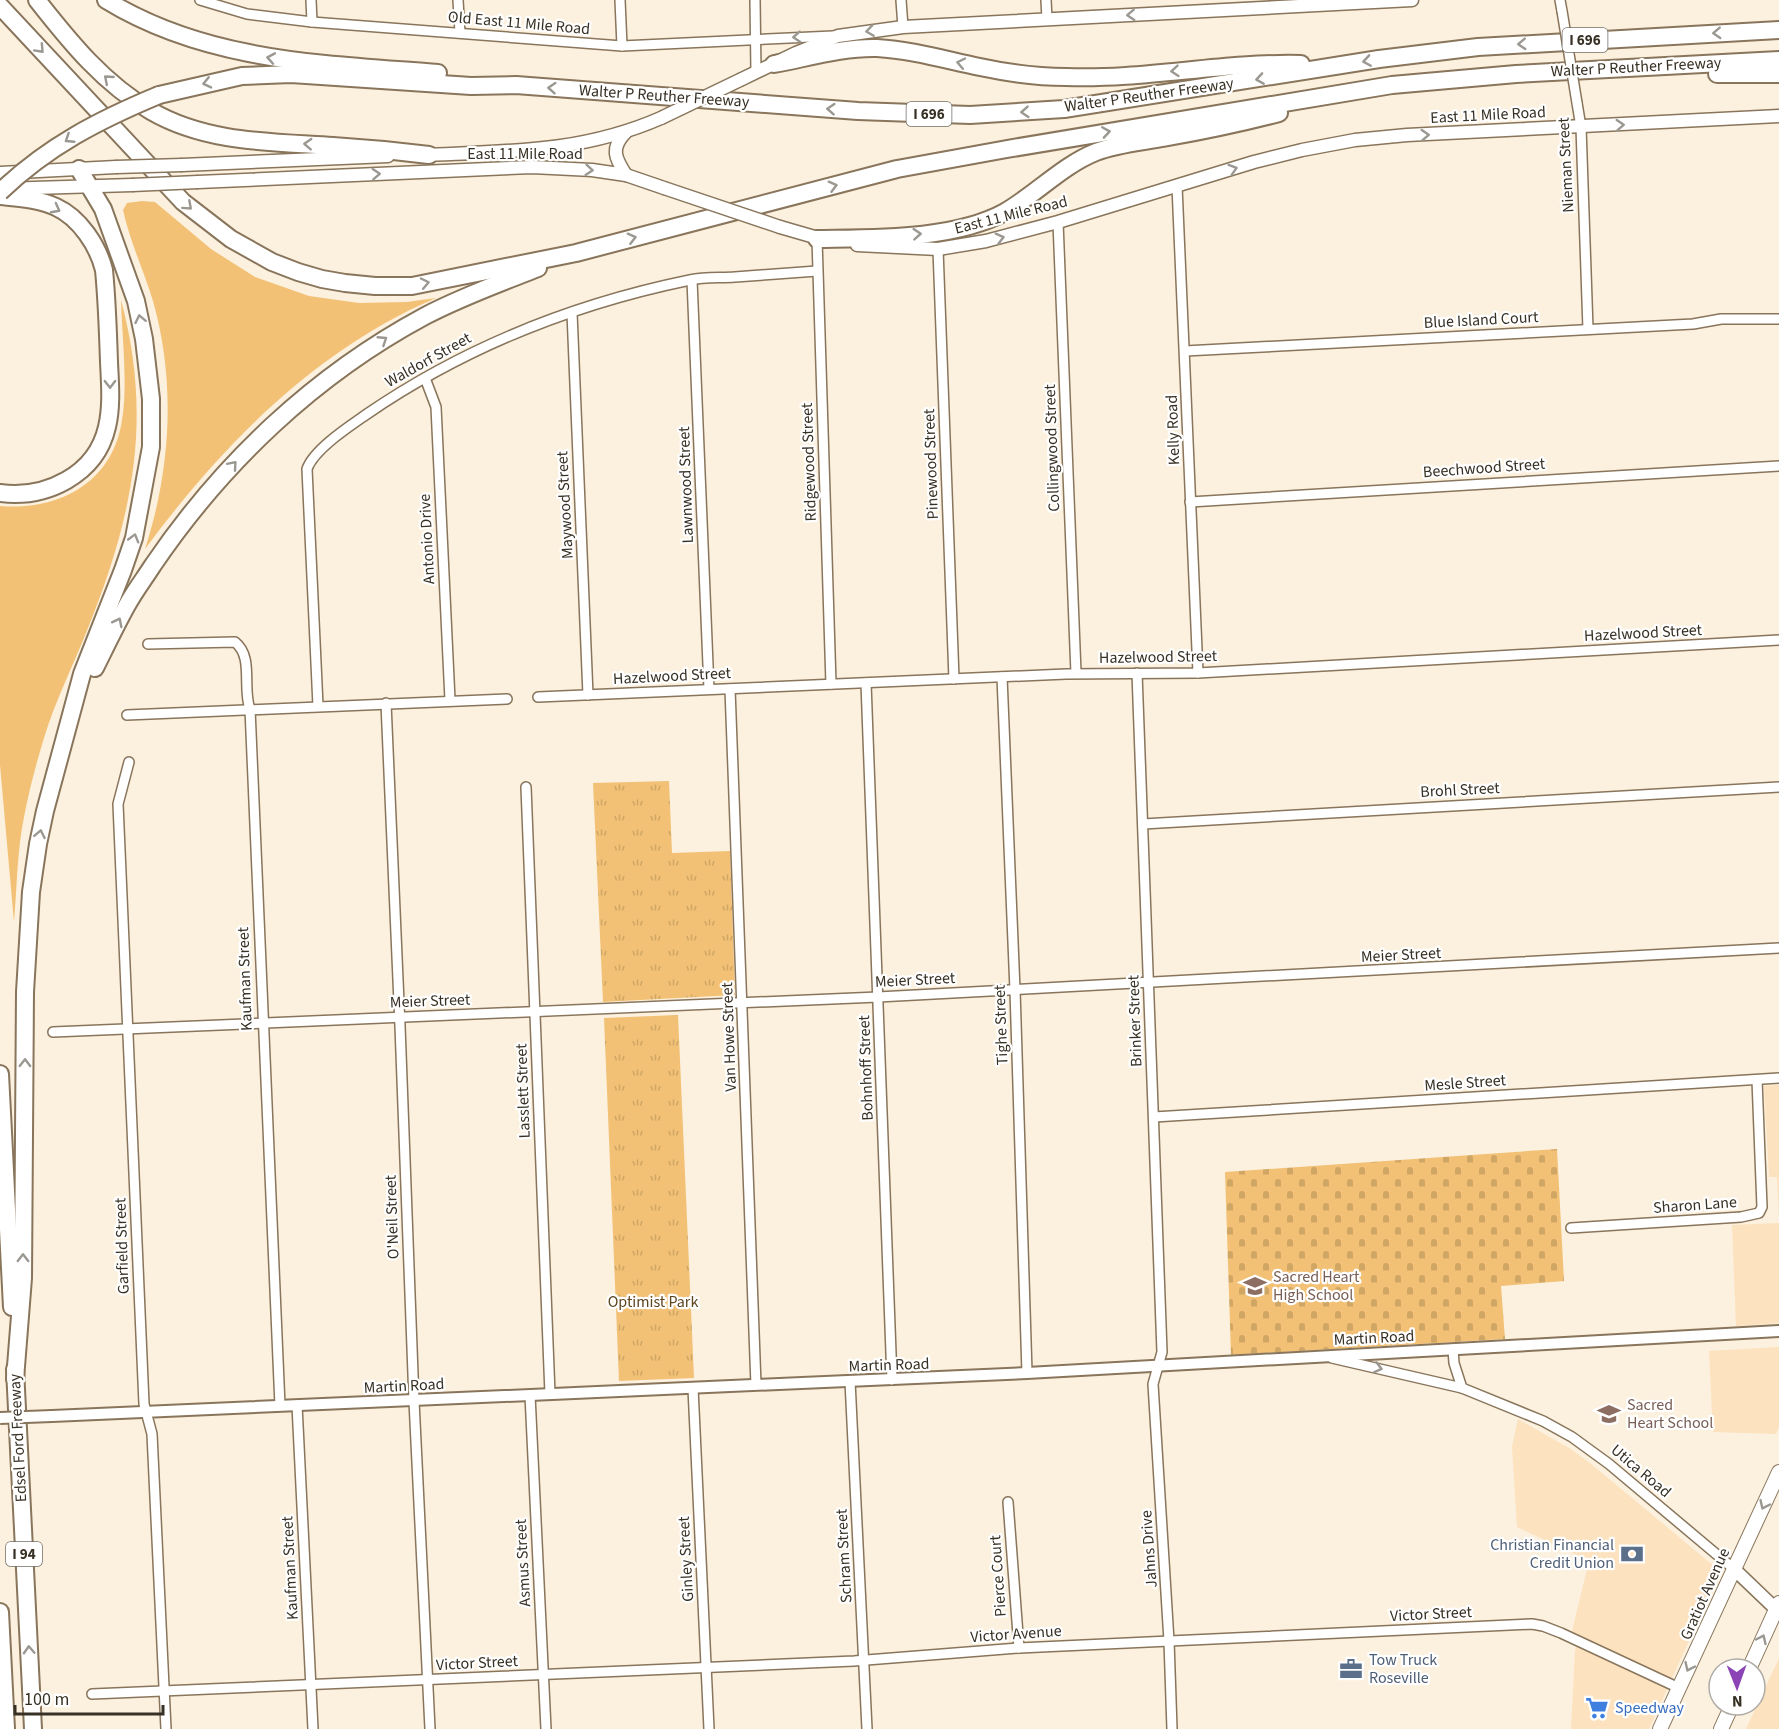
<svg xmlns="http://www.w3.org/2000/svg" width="1779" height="1729" font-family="'Source Sans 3',sans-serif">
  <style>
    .built { fill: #fce2be }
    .grass { fill: #f2c175 }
    .cemetery { fill: url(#cemetery-stones) }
    .park { fill: url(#park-tufts) }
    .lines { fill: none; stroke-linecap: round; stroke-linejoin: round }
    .minor-casing { stroke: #88755b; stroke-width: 12 }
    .tertiary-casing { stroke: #88755b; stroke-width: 14 }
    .secondary-casing { stroke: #88755b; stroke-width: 15 }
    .primary-casing { stroke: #88755b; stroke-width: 16 }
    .motorway-casing { stroke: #88755b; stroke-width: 20 }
    .minor { stroke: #fff; stroke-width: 9 }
    .tertiary { stroke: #fff; stroke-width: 10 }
    .secondary { stroke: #fff; stroke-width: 12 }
    .primary { stroke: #fff; stroke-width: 14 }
    .motorway { stroke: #fff; stroke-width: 16 }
    .minor-bridge-casing { stroke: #88755b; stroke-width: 12; stroke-linecap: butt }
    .tertiary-bridge-casing { stroke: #88755b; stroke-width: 14; stroke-linecap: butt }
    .secondary-bridge-casing { stroke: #88755b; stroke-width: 15; stroke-linecap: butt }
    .motorway-bridge-casing { stroke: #88755b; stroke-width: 20; stroke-linecap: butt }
    .minor-bridge { stroke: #fff; stroke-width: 9 }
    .tertiary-bridge { stroke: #fff; stroke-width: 10 }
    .secondary-bridge { stroke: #fff; stroke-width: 12 }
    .motorway-bridge { stroke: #fff; stroke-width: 16 }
    .oneway { stroke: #9b9892 }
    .labels { text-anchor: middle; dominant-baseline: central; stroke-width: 4.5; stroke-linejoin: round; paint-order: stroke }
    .shield { fill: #fff; stroke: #736e66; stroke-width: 1.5 }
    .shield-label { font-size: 15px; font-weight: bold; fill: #373024 }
    .street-label { font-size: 16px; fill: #373024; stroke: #fff }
    .education-label { font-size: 16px; fill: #785e54; stroke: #fff; text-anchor: start }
    .park-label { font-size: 16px; fill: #5c451f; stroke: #fff }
    .service-label { font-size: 16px; fill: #4e5e75; stroke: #fff; text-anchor: end }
    .shop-label { font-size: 16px; fill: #366cbe; stroke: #fff; text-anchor: start }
  </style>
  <defs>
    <pattern id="cemetery-stones" width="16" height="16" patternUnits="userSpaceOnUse" patternTransform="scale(1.5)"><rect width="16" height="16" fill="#f2c175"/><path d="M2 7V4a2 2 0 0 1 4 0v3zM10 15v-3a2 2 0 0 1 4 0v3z" fill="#d0a665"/></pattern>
    <pattern id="park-tufts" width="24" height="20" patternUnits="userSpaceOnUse" patternTransform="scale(1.5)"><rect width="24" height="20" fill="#f2c175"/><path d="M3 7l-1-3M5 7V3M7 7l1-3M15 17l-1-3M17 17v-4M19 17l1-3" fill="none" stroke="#d0a665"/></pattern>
  </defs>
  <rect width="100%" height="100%" fill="#fcf0de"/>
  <g class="built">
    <path d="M1779,1085v133l-2,-41h-8l-5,-91z"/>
    <path d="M1779,1223v100l-43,3 -4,-101z"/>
    <path d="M1779,1347v80l-3,7 -63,-2 -4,-81z"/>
    <path d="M1518,1419l51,29 21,15 125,104 2,4v8l-68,150h-78l4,-79 5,-10 -9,-5 18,-74 -72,-34 -5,-80z"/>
    <path d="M1779,1658v71h-33z"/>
  </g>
  <g class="grass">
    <path d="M142,201l13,1 56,47 44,28 54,19 50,7 48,-1 29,-4c-120,51 -214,147 -291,251 26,-80 31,-167 8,-248 -9,-30 -23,-59 -30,-91l4,-7z"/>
    <path d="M121,300c32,119 12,216 -33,328 -14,36 -33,73 -44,110 -8,26 -15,53 -20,79 -7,34 -7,71 -10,105l-14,-157v-259c58,5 113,-23 122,-86 6,-35 0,-84 -1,-120z"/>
  </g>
  <path class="cemetery" d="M1557,1149l7,132 -63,5 4,53 -274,16 -6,-183z"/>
  <g class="park">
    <path d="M669,781l3,72 58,-2 5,144 -132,7 -10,-219z"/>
    <path d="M678,1015l16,363 -75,3 -15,-363z"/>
  </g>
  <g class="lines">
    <g class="minor-casing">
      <g id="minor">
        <path d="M200,0l47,14 65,8 310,24 211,-10"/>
        <path d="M311,0l1,22"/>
        <path d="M458,0l2,33"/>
        <path d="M620,0l2,46"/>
        <path d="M755,0l1,72"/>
        <path d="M901,0l2,27"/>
        <path d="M1046,0l1,19"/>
        <path d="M1560,0l2,11"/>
        <path d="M1577,103l4,24 7,202"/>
        <path d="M1177,186l21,487"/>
        <path d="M1058,222l18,451"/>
        <path d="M817,239l14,445"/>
        <path d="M938,249l16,430"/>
        <path d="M692,280l17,409"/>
        <path d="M572,313l16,382"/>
        <path d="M1185,351l508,-27 28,-5h58"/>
        <path d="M425,378l11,29 14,293"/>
        <path d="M1190,502l589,-36"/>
        <path d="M148,644l87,-2c19,15 7,46 15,67l30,697"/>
        <path d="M1137,673l25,679 -9,32 16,257 3,88"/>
        <path d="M1002,677l13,313 12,383"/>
        <path d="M866,683l26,697"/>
        <path d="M730,689l26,696"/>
        <path d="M538,697l528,-23 132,-1 581,-33"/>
        <path d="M386,703l14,323 14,375 16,328"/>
        <path d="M318,706l-11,-237c7,-20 43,-43 60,-55 98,-67 206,-110 323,-134 14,-3 30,-2 45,-3 27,-2 55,-4 82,-6"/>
        <path d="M127,715l380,-16"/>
        <path d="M129,762l-11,42 26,600 8,30 14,295"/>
        <path d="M526,787l24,607"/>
        <path d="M1143,824l636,-37"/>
        <path d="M53,1032l825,-35 901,-49"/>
        <path d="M1154,1117l625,-39"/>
        <path d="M1571,1228l170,-11 18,-4 3,-6 -5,-127"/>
        <path d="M1453,1349l1,14 8,25"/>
        <path d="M1332,1358l130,30 81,33 29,16 37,27 125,105"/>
        <path d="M850,1381l17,348"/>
        <path d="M693,1388l16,341"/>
        <path d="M530,1395l16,334"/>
        <path d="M297,1405l16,324"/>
        <path d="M1008,1502l11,146"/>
        <path d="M92,1694l762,-33 165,-13 513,-24 11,2 18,7 118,55"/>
      </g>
    </g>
    <g class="tertiary-casing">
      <path id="tertiary" d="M52,1416l975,-43 752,-42"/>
    </g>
    <g class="secondary-casing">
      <g id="secondary">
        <path d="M742,79l54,-26 42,-17 65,-9 509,-27"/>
        <path d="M423,155c85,-4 158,-2 238,-37"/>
        <path d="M182,165l206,-9"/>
        <path d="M0,173l116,-6"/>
        <path d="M626,175c-11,-17 -16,-27 0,-43"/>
        <path d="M198,182l334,-15 60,3 34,5 38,13"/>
        <path d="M1,189l131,-4"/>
        <path d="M780,227l45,13"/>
        <path d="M857,245l81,4 48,-8 72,-19 196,-60 48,-12 53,-10 52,-5 372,-19"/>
        <path d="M1734,1569l45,43"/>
      </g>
    </g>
    <g class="primary-casing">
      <g id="primary">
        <path d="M1749,1669l30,-66"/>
        <path d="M1660,1729l119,-257"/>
        <path d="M1721,1729l11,-24"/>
      </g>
    </g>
    <g class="motorway-casing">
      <g id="motorway">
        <path d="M37,0c33,42 67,84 114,111 55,32 120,31 182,35 32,2 64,5 96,9"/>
        <path d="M106,0c101,62 218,64 332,73"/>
        <path d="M0,6l183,196 48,37 41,23 26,10 24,7 23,4 30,3h37l164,-33 321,-84 110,-20 385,-64 124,-11 263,-14"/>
        <path d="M774,64c33,-6 69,-17 103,-16 35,2 69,12 103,19 28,6 57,10 86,10 78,3 156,-15 235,-13"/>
        <path d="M1717,74h62"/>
        <path d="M159,95l83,-19 49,-2 180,12 45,-1 342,26 112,4 94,-6 315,-50 99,-12 301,-17"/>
        <path d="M0,196c19,2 39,3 56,11 24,11 42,39 48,63 3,31 4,61 5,92 1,21 3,44 -2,65 -11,48 -61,72 -107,66"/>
        <path d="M817,239c57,-1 137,1 188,-27 31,-18 58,-47 91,-60 21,-8 45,-10 67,-14 39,-7 78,-15 116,-25"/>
        <path d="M95,668c10,-20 20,-41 31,-61 8,-15 18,-28 27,-42 70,-103 162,-190 272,-249 36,-19 75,-33 113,-48"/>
        <path d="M0,1074l12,233"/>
        <path d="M15,1369l18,360"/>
        <path d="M15,1379l8,-101 2,-286 6,-100 7,-48 7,-33 37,-137 41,-104 11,-32 17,-91v-48l-7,-60 -8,-38 -33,-92 -24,-40"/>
        <path d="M0,1612l6,117"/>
      </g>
    </g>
    <use href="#minor" class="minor"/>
    <use href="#tertiary" class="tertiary"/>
    <use href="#secondary" class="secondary"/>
    <use href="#primary" class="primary"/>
    <use href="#motorway" class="motorway"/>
    <g class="minor-bridge-casing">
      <path id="minor-bridge" d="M1562,11l15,92"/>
    </g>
    <g class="tertiary-bridge-casing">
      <path id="tertiary-bridge" d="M0,1418l52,-2"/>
    </g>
    <g class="secondary-bridge-casing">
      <g id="secondary-bridge">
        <path d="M661,118l81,-39"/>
        <path d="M116,167l66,-2"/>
        <path d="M132,185l66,-3"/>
        <path d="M664,188l116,39"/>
      </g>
    </g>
    <g class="motorway-bridge-casing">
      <path id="motorway-bridge" d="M0,192c48,-46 99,-72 159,-97"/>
    </g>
    <use href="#minor-bridge" class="minor-bridge"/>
    <use href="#tertiary-bridge" class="tertiary-bridge"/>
    <use href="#secondary-bridge" class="secondary-bridge"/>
    <use href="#motorway-bridge" class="motorway-bridge"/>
  </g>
  <defs><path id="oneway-chevron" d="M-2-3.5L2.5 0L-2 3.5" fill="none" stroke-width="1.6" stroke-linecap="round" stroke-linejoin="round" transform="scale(1.5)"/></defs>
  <g class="oneway">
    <use href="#oneway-chevron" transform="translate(1131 15) rotate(177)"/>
    <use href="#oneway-chevron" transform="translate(870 31) rotate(172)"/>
    <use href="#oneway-chevron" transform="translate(1717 33) rotate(177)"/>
    <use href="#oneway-chevron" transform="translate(797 37) rotate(176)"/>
    <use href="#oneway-chevron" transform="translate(1522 44) rotate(177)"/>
    <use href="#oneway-chevron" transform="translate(40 49) rotate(47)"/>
    <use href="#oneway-chevron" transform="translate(271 58) rotate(-170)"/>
    <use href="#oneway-chevron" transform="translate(1367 61) rotate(171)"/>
    <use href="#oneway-chevron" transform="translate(961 63) rotate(-168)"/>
    <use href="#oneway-chevron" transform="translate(1175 71) rotate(175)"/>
    <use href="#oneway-chevron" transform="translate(108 79) rotate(-139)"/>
    <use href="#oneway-chevron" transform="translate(1260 79) rotate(171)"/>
    <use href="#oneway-chevron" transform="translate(207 83) rotate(167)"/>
    <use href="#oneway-chevron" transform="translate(552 88) rotate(-176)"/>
    <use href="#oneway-chevron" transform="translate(831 109) rotate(-176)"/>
    <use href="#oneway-chevron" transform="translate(1025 112) rotate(176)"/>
    <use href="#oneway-chevron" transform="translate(1620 125) rotate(-3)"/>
    <use href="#oneway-chevron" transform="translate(1106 132) rotate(-9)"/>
    <use href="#oneway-chevron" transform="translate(1425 135) rotate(-3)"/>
    <use href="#oneway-chevron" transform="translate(69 139) rotate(147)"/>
    <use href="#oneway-chevron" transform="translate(308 144) rotate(-177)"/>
    <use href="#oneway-chevron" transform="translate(1233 169) rotate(-17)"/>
    <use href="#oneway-chevron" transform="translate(589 170) rotate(5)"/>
    <use href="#oneway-chevron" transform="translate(376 174) rotate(-3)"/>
    <use href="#oneway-chevron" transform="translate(833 186) rotate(-15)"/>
    <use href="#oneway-chevron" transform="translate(188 206) rotate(42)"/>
    <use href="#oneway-chevron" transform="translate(56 209) rotate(28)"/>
    <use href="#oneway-chevron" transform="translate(917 234) rotate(-4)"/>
    <use href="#oneway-chevron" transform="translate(632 238) rotate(-14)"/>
    <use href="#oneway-chevron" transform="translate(1000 238) rotate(-15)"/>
    <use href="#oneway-chevron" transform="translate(425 283) rotate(-12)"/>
    <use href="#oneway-chevron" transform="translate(140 319) rotate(-102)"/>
    <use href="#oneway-chevron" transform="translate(383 340) rotate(-33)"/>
    <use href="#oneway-chevron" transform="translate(110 384) rotate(89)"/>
    <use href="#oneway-chevron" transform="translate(233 465) rotate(-49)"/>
    <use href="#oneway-chevron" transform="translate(134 538) rotate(-74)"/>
    <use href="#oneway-chevron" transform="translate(118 622) rotate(-63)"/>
    <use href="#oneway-chevron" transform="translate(40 834) rotate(-79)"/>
    <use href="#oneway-chevron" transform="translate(25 1063) rotate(-89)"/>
    <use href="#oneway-chevron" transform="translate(23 1258) rotate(-90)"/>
    <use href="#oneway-chevron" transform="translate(1378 1368) rotate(14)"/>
    <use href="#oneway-chevron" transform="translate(1764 1505) rotate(115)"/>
    <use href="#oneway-chevron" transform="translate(1762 1639) rotate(-65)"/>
    <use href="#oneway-chevron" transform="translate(29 1650) rotate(-93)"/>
    <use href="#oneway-chevron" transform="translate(1689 1667) rotate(115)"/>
  </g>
  <defs>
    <g id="school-bare" transform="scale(1.8)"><path d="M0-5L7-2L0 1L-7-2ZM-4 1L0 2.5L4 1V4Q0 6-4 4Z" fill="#8d6e63" stroke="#fff" stroke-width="2.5" paint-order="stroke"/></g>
    <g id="bank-bare" transform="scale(1.8)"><path d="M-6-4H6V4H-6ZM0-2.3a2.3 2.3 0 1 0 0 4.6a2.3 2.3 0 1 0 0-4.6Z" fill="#5c6f8a" stroke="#fff" stroke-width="2.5" paint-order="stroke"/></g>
    <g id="office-bare" transform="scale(1.8)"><path d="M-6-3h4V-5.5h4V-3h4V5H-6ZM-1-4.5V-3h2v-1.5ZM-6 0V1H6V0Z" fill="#5c6f8a" stroke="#fff" stroke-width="2.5" paint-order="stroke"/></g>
    <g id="supermarket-bare" transform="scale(1.8)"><path d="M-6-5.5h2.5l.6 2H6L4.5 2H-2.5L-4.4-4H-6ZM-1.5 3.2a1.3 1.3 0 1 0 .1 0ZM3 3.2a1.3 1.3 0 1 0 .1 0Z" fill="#3f7fe0" stroke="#fff" stroke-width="2.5" paint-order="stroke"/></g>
  </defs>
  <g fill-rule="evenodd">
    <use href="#school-bare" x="1255" y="1286"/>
    <use href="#school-bare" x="1609" y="1414"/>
    <use href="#bank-bare" x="1632" y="1554"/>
    <use href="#office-bare" x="1351" y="1669"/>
    <use href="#supermarket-bare" x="1597" y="1708"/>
  </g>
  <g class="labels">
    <g class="shield">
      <rect x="1562.5" y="28" width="45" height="24" rx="4.5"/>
      <rect x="906.5" y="102" width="45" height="24" rx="4.5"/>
      <rect x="6" y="1542" width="36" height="24" rx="4.5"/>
    </g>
    <g class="shield-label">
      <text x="1585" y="40">I 696</text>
      <text x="929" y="114">I 696</text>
      <text x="24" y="1554">I 94</text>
    </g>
    <g class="street-label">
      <text transform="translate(519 23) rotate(5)">Old East 11 Mile Road</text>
      <text transform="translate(1636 67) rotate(-3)">Walter P Reuther Freeway</text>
      <text transform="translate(1149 95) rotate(-8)">Walter P Reuther Freeway</text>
      <text transform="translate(664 96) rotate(4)">Walter P Reuther Freeway</text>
      <text transform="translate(1488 115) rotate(-3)">East 11 Mile Road</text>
      <text x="525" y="154">East 11 Mile Road</text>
      <text transform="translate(1566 165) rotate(-93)">Nieman Street</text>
      <text transform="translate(1011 215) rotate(-14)">East 11 Mile Road</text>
      <text transform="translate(1481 320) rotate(-3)">Blue Island Court</text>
      <text transform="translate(428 360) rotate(-29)">Waldorf Street</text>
      <text transform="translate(1173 430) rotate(-92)">Kelly Road</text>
      <text transform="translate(1052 448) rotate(-92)">Collingwood Street</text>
      <text transform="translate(809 462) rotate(-92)">Ridgewood Street</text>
      <text transform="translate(931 464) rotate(-92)">Pinewood Street</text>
      <text transform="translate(1484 468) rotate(-4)">Beechwood Street</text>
      <text transform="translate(686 485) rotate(-92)">Lawnwood Street</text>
      <text transform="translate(565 505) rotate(-93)">Maywood Street</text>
      <text transform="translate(427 539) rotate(-93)">Antonio Drive</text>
      <text transform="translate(1643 633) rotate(-3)">Hazelwood Street</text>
      <text transform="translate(1158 657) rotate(-1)">Hazelwood Street</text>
      <text transform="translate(672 676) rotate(-3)">Hazelwood Street</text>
      <text transform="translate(1460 790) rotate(-3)">Brohl Street</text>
      <text transform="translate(1401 955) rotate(-3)">Meier Street</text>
      <text transform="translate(245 979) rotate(-92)">Kaufman Street</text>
      <text transform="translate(915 980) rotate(-3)">Meier Street</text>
      <text transform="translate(430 1001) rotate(-2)">Meier Street</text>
      <text transform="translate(1135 1021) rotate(-92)">Brinker Street</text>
      <text transform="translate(1001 1025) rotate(-92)">Tighe Street</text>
      <text transform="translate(729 1037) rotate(-92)">Van Howe Street</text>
      <text transform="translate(866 1068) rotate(-92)">Bohnhoff Street</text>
      <text transform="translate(1465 1083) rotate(-4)">Mesle Street</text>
      <text transform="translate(523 1091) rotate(-92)">Lasslett Street</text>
      <text transform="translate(1695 1205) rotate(-4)">Sharon Lane</text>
      <text transform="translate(392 1217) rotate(-92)">O'Neil Street</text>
      <text transform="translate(122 1246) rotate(-92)">Garfield Street</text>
      <text transform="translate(1374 1338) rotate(-3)">Martin Road</text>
      <text transform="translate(889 1365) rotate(-2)">Martin Road</text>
      <text transform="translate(404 1386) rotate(-3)">Martin Road</text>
      <text transform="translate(18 1438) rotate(-93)">Edsel Ford Freeway</text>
      <text transform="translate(1641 1471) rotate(40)">Utica Road</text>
      <text transform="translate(1149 1549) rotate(-94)">Jahns Drive</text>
      <text transform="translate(844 1556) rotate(-93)">Schram Street</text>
      <text transform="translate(686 1559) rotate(-93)">Ginley Street</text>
      <text transform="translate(523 1563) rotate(-93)">Asmus Street</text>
      <text transform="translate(290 1568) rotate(-93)">Kaufman Street</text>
      <text transform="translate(998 1576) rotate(-94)">Pierce Court</text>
      <text transform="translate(1705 1594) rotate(-66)">Gratiot Avenue</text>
      <text transform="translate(1431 1614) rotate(-3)">Victor Street</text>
      <text transform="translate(1016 1634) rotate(-4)">Victor Avenue</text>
      <text transform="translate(477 1663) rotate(-3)">Victor Street</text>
    </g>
    <g class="education-label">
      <text x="1273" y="1277">Sacred Heart<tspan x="1273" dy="18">High School</tspan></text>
      <text x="1627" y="1405">Sacred<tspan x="1627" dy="18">Heart School</tspan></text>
    </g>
    <g class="park-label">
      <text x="653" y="1302">Optimist Park</text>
    </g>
    <g class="service-label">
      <text x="1614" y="1545">Christian Financial<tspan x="1614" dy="18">Credit Union</tspan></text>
      <text x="1369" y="1660" text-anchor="start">Tow Truck<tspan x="1369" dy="18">Roseville</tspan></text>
    </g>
    <g class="shop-label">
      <text x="1615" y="1708">Speedway</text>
    </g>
  </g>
  <g transform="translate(1737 1687) rotate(179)"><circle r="28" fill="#ffffff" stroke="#afaca7" stroke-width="1.5"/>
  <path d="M0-4.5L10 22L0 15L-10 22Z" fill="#8b43b6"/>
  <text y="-9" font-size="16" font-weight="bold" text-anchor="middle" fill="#373024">N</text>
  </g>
  <path d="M15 1705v9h148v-9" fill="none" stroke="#373024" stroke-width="3"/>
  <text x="24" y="1705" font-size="18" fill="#373024" stroke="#ffffff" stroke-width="4.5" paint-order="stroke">100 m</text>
</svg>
